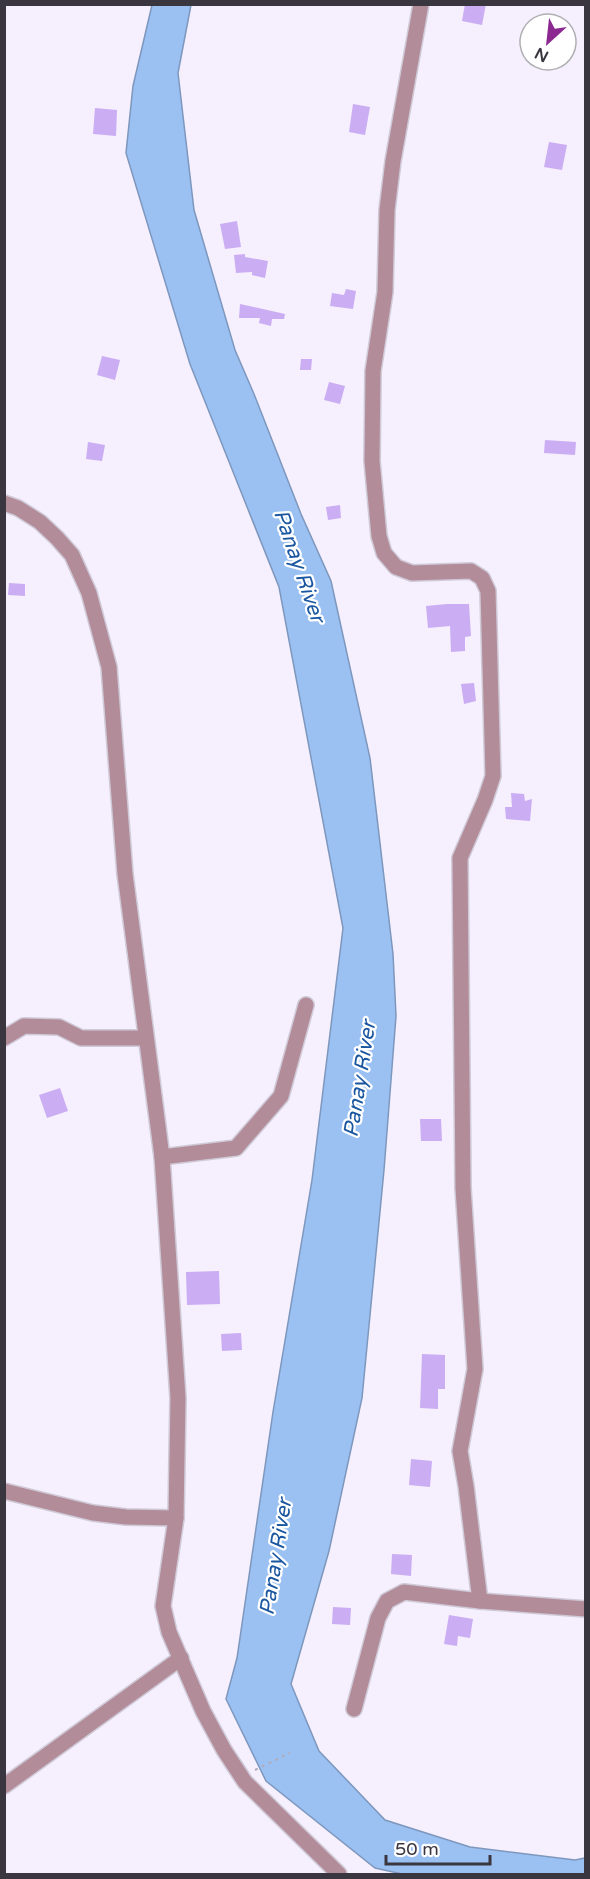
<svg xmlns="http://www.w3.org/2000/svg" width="590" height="1879" font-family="'Varela Round',sans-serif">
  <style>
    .water { fill: #9bc1f3; stroke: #7e97bd; stroke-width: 1.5 }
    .building { fill: #cbadf4 }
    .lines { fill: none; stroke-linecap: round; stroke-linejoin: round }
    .minor-casing { stroke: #d0cad8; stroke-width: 18 }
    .path { stroke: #b1acb9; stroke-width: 2; stroke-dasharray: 3 4.5; stroke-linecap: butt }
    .minor { stroke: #b28d99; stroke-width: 15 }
    .labels { text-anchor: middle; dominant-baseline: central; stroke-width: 4.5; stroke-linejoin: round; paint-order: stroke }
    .water-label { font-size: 21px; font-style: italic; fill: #1b57a0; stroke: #fff }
  </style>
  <rect width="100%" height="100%" fill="#f5effe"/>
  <path class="water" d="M152,5h39l-13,68 16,137 41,140 19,44 47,120 30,67 39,177 23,196 3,62 -12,154 -22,228 -33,153 -38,133 28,67 66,69 85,27 105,13 10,-2v16h-183l-27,-6 -109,-87 -40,-82 11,-41 36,-246 39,-232 31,-252 -64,-341 -89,-223 -64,-211 7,-67z"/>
  <g class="building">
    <path d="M465,4h21l-4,21 -20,-4z"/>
    <path d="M353,104l17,3 -5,28 -16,-3z"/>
    <path d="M95,108l22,2 -1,26 -23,-2z"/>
    <path d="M549,142l18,3 -5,25 -18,-3z"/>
    <path d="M237,221l4,26 -16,2 -5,-25z"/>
    <path d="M245,254v3l23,4 -3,17 -13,-3v-3l-16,1 -2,-18z"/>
    <path d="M346,289l10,2 -3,18 -23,-3 2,-13 12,2z"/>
    <path d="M240,304l45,10 -1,5h-12l-1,7 -12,-3 1,-5h-21z"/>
    <path d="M102,356l18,4 -5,20 -18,-5z"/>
    <path d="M301,359h11l-1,11h-11z"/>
    <path d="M329,382l16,4 -5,18 -16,-4z"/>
    <path d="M545,440l31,2 -1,13 -31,-2z"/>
    <path d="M88,442l17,3 -3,16 -16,-2z"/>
    <path d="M340,505l1,13 -13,2 -2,-13z"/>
    <path d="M9,583l16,1v12l-17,-1z"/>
    <path d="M447,604h22l2,32 -6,1v14l-14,1 -1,-26 -22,2 -2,-22z"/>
    <path d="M474,683l2,18 -12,3 -3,-20z"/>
    <path d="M511,793l13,1 1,7 7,-2 -2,22 -24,-2 -1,-12h7z"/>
    <path d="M60,1088l8,23 -21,7 -8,-23z"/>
    <path d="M420,1119h21l1,22h-21z"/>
    <path d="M219,1271l1,33 -33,1 -1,-33z"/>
    <path d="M241,1333l1,17 -20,1 -1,-17z"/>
    <path d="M422,1354l23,1v34h-7v20l-18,-1z"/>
    <path d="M411,1459l21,2 -2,26 -21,-2z"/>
    <path d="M392,1554l20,1 -1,21 -20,-2z"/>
    <path d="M333,1607l18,1 -1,17 -18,-1z"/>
    <path d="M449,1615l24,4 -3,19 -12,-2 -1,10 -13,-2z"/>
  </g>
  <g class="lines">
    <g class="minor-casing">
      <g id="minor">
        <path d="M421,4l-28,157 -6,49 -2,82 -12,79 -1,90 7,75 5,17 12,14 16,6 59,-2 11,7 6,13 5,185 -8,24 -25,58 3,330 12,181 -15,82 6,35 14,115"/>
        <path d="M4,503l14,5 22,14 17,16 15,17 17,38 20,74 16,207 37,283 16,241 -2,120 -13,88 6,26 34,79 21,39 21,32 94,92"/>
        <path d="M4,1038l20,-12 35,1 22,11h64"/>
        <path d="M162,1157l74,-9 45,-52 25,-91"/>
        <path d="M4,1491l89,22 33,4 50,1"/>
        <path d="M354,1709l24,-91 9,-17 17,-9 76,9 106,8"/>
        <path d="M4,1786l177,-128"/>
      </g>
    </g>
    <path class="path" d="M255,1770l35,-17"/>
    <use href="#minor" class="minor"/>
  </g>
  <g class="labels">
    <g class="water-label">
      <text transform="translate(299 566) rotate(71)">Panay River</text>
      <text transform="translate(360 1079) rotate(-81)">Panay River</text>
      <text transform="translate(276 1557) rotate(-81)">Panay River</text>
    </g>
  </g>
  <rect width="590" height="1879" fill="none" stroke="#3a363f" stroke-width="12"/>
  <g transform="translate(548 42) rotate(207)"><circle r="28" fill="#ffffff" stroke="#b0afb2" stroke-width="1.5"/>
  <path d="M0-4.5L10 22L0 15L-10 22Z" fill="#8b2991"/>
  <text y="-9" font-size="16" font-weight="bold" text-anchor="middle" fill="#3a363f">N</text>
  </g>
  <path d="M386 1855v9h104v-9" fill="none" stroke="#3a363f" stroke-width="3"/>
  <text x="395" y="1855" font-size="18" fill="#3a363f" stroke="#ffffff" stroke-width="4.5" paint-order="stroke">50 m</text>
</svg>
